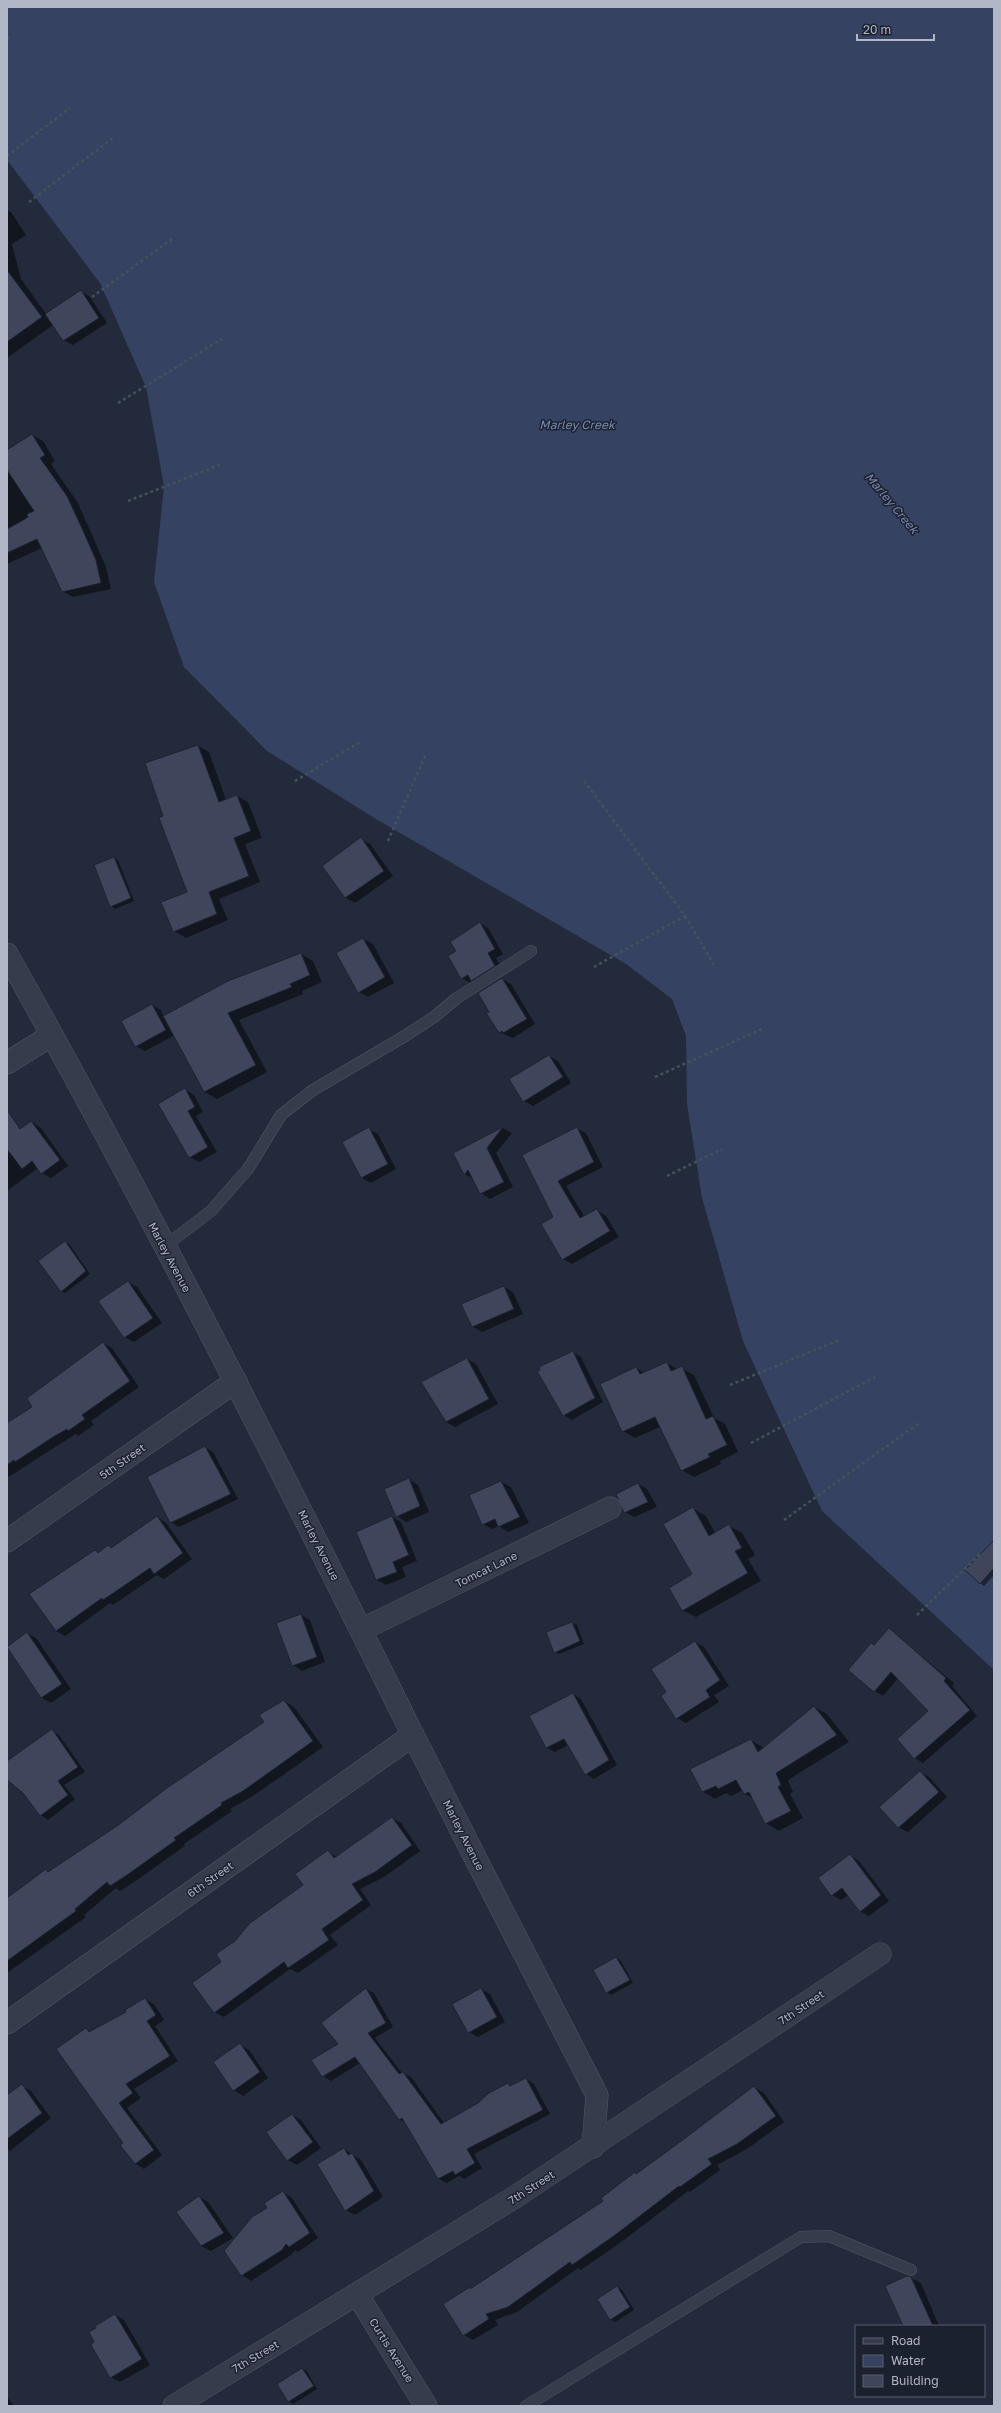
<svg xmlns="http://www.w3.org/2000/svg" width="1001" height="2413" font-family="'Golos Text',sans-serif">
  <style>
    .water { fill: #364262 }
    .shadow { fill: #0007 }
    .building { fill: #3f465b; stroke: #1e2332 }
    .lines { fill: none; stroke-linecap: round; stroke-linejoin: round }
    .service-casing { stroke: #525766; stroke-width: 12 }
    .minor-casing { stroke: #525766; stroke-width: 23 }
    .path { stroke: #425359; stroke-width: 2.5; stroke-dasharray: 3 3; stroke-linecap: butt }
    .service { stroke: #363c4b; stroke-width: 11 }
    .minor { stroke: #363c4b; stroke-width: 22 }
    .labels { text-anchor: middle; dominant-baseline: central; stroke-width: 3; stroke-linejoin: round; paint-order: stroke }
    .street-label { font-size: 11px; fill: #b2b7c7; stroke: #1c2130 }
    .water-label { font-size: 12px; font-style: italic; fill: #7a89af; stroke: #1c2130 }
  </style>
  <rect width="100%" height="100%" fill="#232a3b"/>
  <path class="water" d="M7,7h987v1663l-172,-159 -79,-170 -41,-143 -15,-94 -1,-68 -14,-37 -46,-35 -250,-145 -109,-68 -83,-84 -30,-85 10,-96 -18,-99 -46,-104 -93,-123z"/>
  <g class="shadow">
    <path d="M7,210l4,2 15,23 -14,9 9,35 25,35 35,-23 9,6 17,26 -34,22 -9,-5 -11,-15 -46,33z"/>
    <path d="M32,435l11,6 12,20 -4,3 27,39 28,64 5,22 -38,8 -11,-6 -20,-43 -35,16v-113z"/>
    <path d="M198,746l11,6 17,48 11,-4 11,6 14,36 -17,6 15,38 -41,17 9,21 -42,18 -12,-7 15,-38z"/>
    <path d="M361,839l9,5 23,32 -38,27 -9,-5 -23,-32z"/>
    <path d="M114,858l4,2 16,41 -19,8 -4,-3z"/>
    <path d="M480,923l8,5 15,26 -7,4 7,13 -33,12 -8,-5 -4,-26z"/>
    <path d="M363,939l10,5 21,39 -26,14 -9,-5z"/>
    <path d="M301,954l12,7 9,21 -20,9 1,3 -64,26 28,52 -50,27 -12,-7 -30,-57 -30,16 -9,-5 16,-41 9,5 3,7z"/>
    <path d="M502,979l9,5 24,40 -22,14 -14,-6 -8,-20z"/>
    <path d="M549,1056l9,5 13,22 -38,23 -9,-5z"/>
    <path d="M185,1089l9,6 9,17 -7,4 21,36 -18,10 -9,-5z"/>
    <path d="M32,1122l9,6 27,38 -17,12 -9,-5 -4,-5 -31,23v-54z"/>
    <path d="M503,1128l9,5 -16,20 17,34 -23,12 -9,-6 -7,-13 -9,-6 -11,-21z"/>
    <path d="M576,1128l10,5 17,34 -37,19 18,30 13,-6 9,6 13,21 -47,27 -9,-5 -8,-42 -32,-61z"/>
    <path d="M369,1129l9,5 18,35 -25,14 -9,-5 -19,-36z"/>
    <path d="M65,1242l5,3 20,29 -25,19 -4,-2z"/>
    <path d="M128,1282l9,5 25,36 -28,19 -10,-5z"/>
    <path d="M504,1287l9,5 10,22 -41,18 -10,-6z"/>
    <path d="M103,1343l9,5 27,39 -48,34 3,4 -16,11 -2,-2 -13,8 -56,36v-54l27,-17z"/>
    <path d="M573,1352l8,5 22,45 -31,18 -8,-5z"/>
    <path d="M467,1359l9,5 22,40 -43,23 -9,-5 -24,-39z"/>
    <path d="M667,1363l10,6 4,-1 13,7 20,43 11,6 13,28 -18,9 1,3 -27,13 -12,-7 -22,-43 -25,11 -12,-7 13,-63 9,5z"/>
    <path d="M205,1447l8,5 25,47 -59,28 -8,-5z"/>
    <path d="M408,1479l10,6 11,27 -23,10 -9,-6z"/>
    <path d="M501,1482l10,5 18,36 -21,9 -9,-6 -7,3 -9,-5z"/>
    <path d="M638,1484l9,5 10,18 -23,10 -9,-5z"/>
    <path d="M693,1509l13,7 9,17 14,-7 13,7 13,22 -7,4 13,22 -65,36 -14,-7 11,-35z"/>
    <path d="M157,1517l9,6 26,36 -28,20 -7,-4 -44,30 -3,-2 -45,33 -9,-5 39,-80 4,2 9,-7 4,2z"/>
    <path d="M392,1517l9,5 16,39 -15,6 4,10 -20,8 -9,-5 -20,-48z"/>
    <path d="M994,1557v18l-10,11 -4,-3z"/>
    <path d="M301,1615l9,5 15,42 -23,9 -9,-6z"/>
    <path d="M572,1623l5,2 7,19 -25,10 -4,-2 -8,-19z"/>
    <path d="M889,1629l65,54 -2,3 25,30 -54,47 -8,-5 -17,-19 32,-28 -32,-33 -15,18 -8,-5 -1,-45z"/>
    <path d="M27,1633l9,5 35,51 -20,14 -9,-5 -34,-52z"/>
    <path d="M695,1642l9,5 25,39 -15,9 5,7 -33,21 -9,-5 -9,-25z"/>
    <path d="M573,1694l8,5 36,66 -23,14 -8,-5 -18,-29 -13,7 -8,-4 -17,-31z"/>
    <path d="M284,1701l10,6 29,40 -70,49 -23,13 2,2 -48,33 1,2 -48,34 -17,11 -4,-3 -32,27 2,2 -79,56v-73l39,-29 4,1 68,-45 147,-104z"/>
    <path d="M814,1707l13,7 22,28 -61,38 5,12 -3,2 13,24 -24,13 -13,-8 -12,-24 -9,-5 -2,-4 -12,6 -5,-3 -11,6 -12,-7 48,-52 13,8z"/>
    <path d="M52,1731l7,4 26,37 -21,13 11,14 -27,21 -7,-5 -18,-23 -16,-13v-17z"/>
    <path d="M920,1772l9,5 18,20 -39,35 -10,-5z"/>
    <path d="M392,1818l9,5 19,28 -36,26 -24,12 11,16 -41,30 8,10 -40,28 -8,-4 -66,48 -10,-5 9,-50 13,-21 68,-56 24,-33 9,5z"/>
    <path d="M850,1855l9,6 30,40 -20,15 -9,-5 -12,-16 -7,5 -9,-5z"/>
    <path d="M616,1958l5,3 12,22 -22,12 -4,-3z"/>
    <path d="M366,1989l8,4 19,34 -18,11 27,35 9,4 33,46 64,-39 4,2 14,-7 8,5 16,30 -76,40 8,14 -18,11 -5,-3 -12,7 -8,-4 -33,-56 -6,-3 -40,-57 -29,18 -8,-5z"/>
    <path d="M481,1989l9,5 15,28 -27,15 -9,-5z"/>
    <path d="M145,1999l9,5 10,16 -9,6 23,35 -44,28 7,9 -14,10 35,47 -18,14 -8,-5 -14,-19 2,-2 -38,-114 5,3 36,-19z"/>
    <path d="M240,2045l9,5 19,28 -25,18 -9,-6z"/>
    <path d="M22,2086l9,5 20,27 -41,33 -3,-2v-53z"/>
    <path d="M754,2087l10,6 20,29 -37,27 -30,16 3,5 -30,22 -2,-1 -64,49 -43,30 -3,-2 -61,44 -22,8 3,5 -25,15 -9,-5 6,-46 2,1 133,-89z"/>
    <path d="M292,2115l9,5 20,28 -24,17 -9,-5z"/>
    <path d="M344,2149l17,11 22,37 -28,18 -9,-5z"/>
    <path d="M283,2192l9,6 26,40 -20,14 -3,-2 -4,5 -40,26 -9,-6 26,-67z"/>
    <path d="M199,2197l9,5 25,36 -22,13 -10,-5z"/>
    <path d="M911,2278l10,5 18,43h-34z"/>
    <path d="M617,2287l5,3 12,20 -19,12 -5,-3z"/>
    <path d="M115,2315l9,5 26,45 -30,17 -10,-5 -14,-34z"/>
    <path d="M302,2369l5,2 10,18 -24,15 -4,-3z"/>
    <path d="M7,2397l1,1 6,8h-7z"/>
  </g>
  <g class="building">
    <path d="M7,270l35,47 -35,25z"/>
    <path d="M81,290l18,28 -36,23 -18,-27z"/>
    <path d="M32,434l13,21 -5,3 27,38 13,28 16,36 5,23 -39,9 -25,-53 -30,14v-24l13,-7 8,-5 -1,-3 7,-3 -27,-41v-20z"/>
    <path d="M198,745l21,57 18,-7 14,36 -17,7 15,38 -40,16 8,22 -44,18 -12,-30 26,-10 -28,-74 4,-2 -18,-53z"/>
    <path d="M361,837l23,34 -39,27 -23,-32z"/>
    <path d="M114,857l17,41 -21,9 -16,-42z"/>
    <path d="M480,922l15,27 -7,4 7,13 -24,15 -3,-6 -7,4 -13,-23 8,-5 -6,-9z"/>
    <path d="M363,938l22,39 -27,16 -22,-40z"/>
    <path d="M301,953l9,22 -20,9 2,3 -64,26 28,52 -52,27 -41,-76 65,-35z"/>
    <path d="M502,978l25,41 -24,14 -1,-2 -3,2 -13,-20 3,-1 -11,-19z"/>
    <path d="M152,1004l14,26 -31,17 -14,-26z"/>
    <path d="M549,1055l14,22 -40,25 -14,-23z"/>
    <path d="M185,1088l10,19 -7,4 20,36 -19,11 -31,-54z"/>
    <path d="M7,1110l13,19 11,-8 29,39 -19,14 -9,-13 -10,8 -15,-20z"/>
    <path d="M369,1127l19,37 -27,14 -19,-36z"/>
    <path d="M503,1127l-16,21 17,34 -24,12 -12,-24 -4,5 -11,-22z"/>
    <path d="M577,1127l17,35 -36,19 22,37 17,-9 13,22 -48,29 -21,-36 12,-7 -31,-62z"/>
    <path d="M65,1241l21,30 -25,21 -23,-31z"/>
    <path d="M128,1281l25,37 -29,20 -26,-37z"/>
    <path d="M504,1286l10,23 -42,18 -11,-23z"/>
    <path d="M103,1342l27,39 -48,34 3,4 -17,12 -1,-2 -14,8 -38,25 -1,-2 -7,5v-42l25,-16 -5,-9z"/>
    <path d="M573,1351l22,47 -32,18 -26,-45 3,-1 -1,-3z"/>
    <path d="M467,1358l22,41 -43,23 -25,-40z"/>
    <path d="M667,1362l4,9 11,-5 24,53 7,-3 14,29 -19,9 2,3 -29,14 -26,-54 -33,15 -22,-48 36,-17 4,7z"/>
    <path d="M205,1446l26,48 -61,29 -23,-46z"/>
    <path d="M409,1478l11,28 -24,11 -12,-28z"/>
    <path d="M501,1481l19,36 -22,10 -3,-8 -13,6 -13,-30z"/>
    <path d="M638,1483l10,19 -24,11 -8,-19z"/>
    <path d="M693,1507l16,29 20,-12 13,24 -7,3 13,22 -66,38 -13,-23 23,-14 -29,-50z"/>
    <path d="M157,1516l26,37 -29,21 -4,-6 -47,32 -1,-2 -46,33 -27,-37 66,-44 3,3 10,-8 3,3z"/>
    <path d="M392,1516l17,39 -16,7 4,10 -21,8 -20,-48z"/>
    <path d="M994,1540v28l-14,16 -15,-14z"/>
    <path d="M301,1614l16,43 -25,9 -16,-43z"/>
    <path d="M572,1622l8,19 -26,12 -8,-21z"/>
    <path d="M889,1628l57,50 -2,3 26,29 -56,49 -17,-20 31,-28 -37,-39 -17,20 -26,-22 23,-27 3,2z"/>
    <path d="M27,1632l35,52 -21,14 -34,-51z"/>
    <path d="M695,1641l25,39 -14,10 4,7 -34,22 -15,-23 5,-4 -15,-23z"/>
    <path d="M573,1693l36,67 -24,15 -21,-36 -18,9 -17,-32z"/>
    <path d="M284,1700l29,41 -70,50 -22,12 1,2 -48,33 2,2 -49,35 -17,11 -3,-4 -32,27 1,2 -69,50v-63l39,-29 2,3 69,-46 50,-38 97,-66 -5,-7z"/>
    <path d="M814,1706l23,29 -61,38 5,12 -3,2 13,24 -26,13 -16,-32 -5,2 -8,-14 -18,9 -2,-3 -14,6 -12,-23 61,-30 7,13z"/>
    <path d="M52,1729l26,38 -20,14 10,14 -28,21 -17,-23 -16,-13v-19z"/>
    <path d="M920,1771l19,21 -41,36 -19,-21z"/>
    <path d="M392,1817l20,28 -37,27 -23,12 11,16 -41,29 7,11 -41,28 -4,-6 -70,51 -22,-30 29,-21 -5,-8 19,-13 15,-18 53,-38 -8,-11 33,-24 6,8z"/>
    <path d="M850,1854l31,41 -21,17 -18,-24 -11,8 -13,-18z"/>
    <path d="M616,1957l14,23 -24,13 -13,-23z"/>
    <path d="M366,1988l20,35 -18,10 31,41 4,-2 38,52 37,-21 11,-10 19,-10 2,3 16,-8 17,32 -76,39 8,14 -20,12 -2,-4 -15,8 -36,-61 -3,2 -44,-63 -33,20 -11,-17 27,-16 -17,-21z"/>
    <path d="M481,1988l16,29 -29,16 -16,-29z"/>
    <path d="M145,1998l11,17 -9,6 23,35 -44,28 7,9 -14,10 35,47 -19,14 -15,-19 3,-2 -67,-94 30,-21 3,4 37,-20 -1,-2z"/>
    <path d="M240,2043l20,29 -27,19 -20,-29z"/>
    <path d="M22,2084l20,29 -35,26v-44z"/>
    <path d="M754,2086l22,30 -39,28 -29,15 4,5 -32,23 -1,-1 -64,49 -43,30 -2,-3 -62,45 -22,7 3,5 -26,17 -20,-32 27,-17v2l133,-88 -2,-3 34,-26 1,2 44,-32z"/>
    <path d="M292,2114l21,28 -26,19 -21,-29z"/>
    <path d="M344,2148l4,7 4,-2 22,38 -29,20 -28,-47z"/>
    <path d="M283,2191l27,42 -21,14 -3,-3 -4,6 -41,26 -17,-25 28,-34 15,-9 -3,-5z"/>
    <path d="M199,2196l25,37 -23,13 -25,-34z"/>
    <path d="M907,2276l4,1 22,49h-30l-18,-40z"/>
    <path d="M617,2286l13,21 -20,13 -13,-21z"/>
    <path d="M115,2314l27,45 -32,19 -19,-33 3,-3 -5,-10 7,-4 -1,-2z"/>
    <path d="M302,2368l12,18 -26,16 -11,-18z"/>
  </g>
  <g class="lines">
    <g class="service-casing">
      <g id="service">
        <path d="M165,1246l46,-35 37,-42 33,-54 32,-25 92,-54 29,-19 23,-19 74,-47"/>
        <path d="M526,2406l275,-169 28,-1 82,34"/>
      </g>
    </g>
    <g class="minor-casing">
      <g id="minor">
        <path d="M7,954c143,255 275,517 405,779 61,121 123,242 185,362l-4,52"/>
        <path d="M7,1063l45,-28"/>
        <path d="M7,1541l229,-160"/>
        <path d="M361,1630l249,-122"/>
        <path d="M7,2023l406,-288"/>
        <path d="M357,2294l69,112"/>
        <path d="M174,2406l341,-209 365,-243"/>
      </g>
    </g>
    <g class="path">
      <path d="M7,39l4,-4"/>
      <path d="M7,156l63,-48"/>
      <path d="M29,202l85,-65"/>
      <path d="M92,297l80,-58"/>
      <path d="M118,403l104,-64"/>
      <path d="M128,501l94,-37"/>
      <path d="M295,781l67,-40"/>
      <path d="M584,781l101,135 -91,51"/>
      <path d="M388,841l37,-85"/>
      <path d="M685,916l31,52"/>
      <path d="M655,1077l107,-48"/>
      <path d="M667,1176l55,-27"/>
      <path d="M730,1385l109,-45"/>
      <path d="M751,1443l124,-66"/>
      <path d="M784,1520l135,-97"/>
      <path d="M917,1615l63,-61"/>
    </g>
    <use href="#service" class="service"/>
    <use href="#minor" class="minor"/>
  </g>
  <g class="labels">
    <g class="street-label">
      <text transform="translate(170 1257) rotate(62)">Marley Avenue</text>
      <text transform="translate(122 1461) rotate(-35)">5th Street</text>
      <text transform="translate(319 1545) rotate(63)">Marley Avenue</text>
      <text transform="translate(486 1569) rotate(-26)">Tomcat Lane</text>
      <text transform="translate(464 1835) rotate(63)">Marley Avenue</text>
      <text transform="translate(210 1879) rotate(-35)">6th Street</text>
      <text transform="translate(801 2007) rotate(-34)">7th Street</text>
      <text transform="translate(531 2187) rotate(-33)">7th Street</text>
      <text transform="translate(392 2350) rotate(58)">Curtis Avenue</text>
      <text transform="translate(255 2356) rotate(-31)">7th Street</text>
    </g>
    <g class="water-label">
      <text x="577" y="424">Marley Creek</text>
      <text transform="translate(892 503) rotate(50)">Marley Creek</text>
    </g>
  </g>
  <rect width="1001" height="2413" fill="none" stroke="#b2b7c7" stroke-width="16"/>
  <rect x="855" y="2325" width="130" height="72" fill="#1c2130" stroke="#585d6c"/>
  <rect x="863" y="2338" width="20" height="6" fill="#363c4b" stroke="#585d6c"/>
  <text x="891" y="2345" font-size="12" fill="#b2b7c7">Road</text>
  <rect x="863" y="2355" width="20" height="12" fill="#364262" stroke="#585d6c"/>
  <text x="891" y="2365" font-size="12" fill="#b2b7c7">Water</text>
  <rect x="863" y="2375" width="20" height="12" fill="#3f465b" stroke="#585d6c"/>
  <text x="891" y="2385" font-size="12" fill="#b2b7c7">Building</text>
  <path d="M857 34v6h77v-6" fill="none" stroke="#b2b7c7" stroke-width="2"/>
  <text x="863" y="34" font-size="12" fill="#b2b7c7" stroke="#1c2130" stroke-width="3" paint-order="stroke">20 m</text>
</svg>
